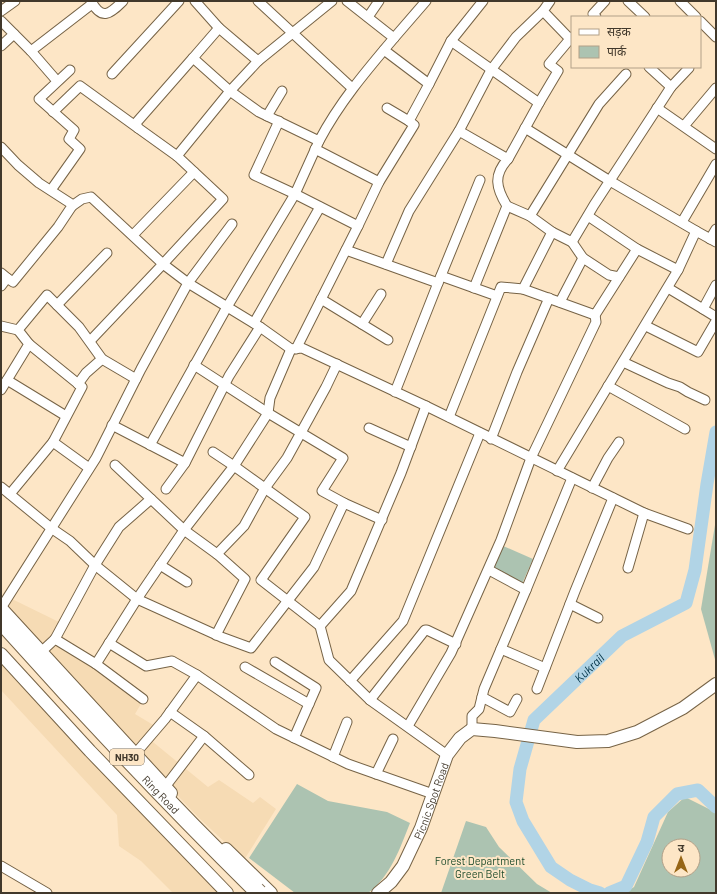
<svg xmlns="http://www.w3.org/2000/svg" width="717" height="894" font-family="Barlow,'Noto Sans Devanagari',sans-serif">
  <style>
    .built { fill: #f6dbb4 }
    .green { fill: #acc3b1; fill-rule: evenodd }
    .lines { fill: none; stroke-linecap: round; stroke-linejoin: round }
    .river { stroke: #b1d4e6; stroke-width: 13 }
    .street-casing { stroke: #766346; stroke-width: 11 }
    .secondary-casing { stroke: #766346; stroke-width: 14 }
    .highway-casing { stroke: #766346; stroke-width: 18 }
    .street { stroke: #fff; stroke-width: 9 }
    .secondary { stroke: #fff; stroke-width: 12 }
    .highway { stroke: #fff; stroke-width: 16 }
    .highway-bridge-casing { stroke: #766346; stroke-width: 18; stroke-linecap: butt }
    .highway-bridge { stroke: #fff; stroke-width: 16 }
    .labels { text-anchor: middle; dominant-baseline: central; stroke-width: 4; stroke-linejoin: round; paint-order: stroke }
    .shield { fill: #fde6c6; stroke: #796c5a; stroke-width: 1 }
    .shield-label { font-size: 10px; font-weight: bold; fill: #41382b }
    .street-label { font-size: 11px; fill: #41382b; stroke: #fde6c6 }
    .park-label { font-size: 11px; fill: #1c4a2a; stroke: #fde6c6 }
    .water-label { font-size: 12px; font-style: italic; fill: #003245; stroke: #fde6c6 }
  </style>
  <rect width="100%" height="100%" fill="#fde6c6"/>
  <g class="built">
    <path d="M12,599l49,24 -9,16 -12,8 -36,-39z"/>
    <path d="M56,642l86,60 -7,12 20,12 -2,16 55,45 11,-7 34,23 7,-6 16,12 -32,51 -45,-42 -42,-44 -113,-122z"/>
    <path d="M1,658l221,235h-49l-32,-32 -22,-15 -2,-31 -116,-125z"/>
  </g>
  <g class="green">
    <path d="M716,519v144l-15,-54z"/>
    <path d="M501,545l32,14 -11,25 -33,-14z"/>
    <path d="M297,784l31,17 59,11 23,11c-10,25 -19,53 -42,70h-73l-46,-35z"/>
    <path d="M685,797l24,12 7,-1v85h-91l9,-6 34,-75zM669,846h24v24h-24z"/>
    <path d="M466,821l20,6 13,20 38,37 15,9h-111z"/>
  </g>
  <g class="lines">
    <g class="river">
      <path id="s1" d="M600,893l-10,-3 -20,-10 -19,-13 -28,-46 -7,-19 4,-33 14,-49 88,-84 64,-33 9,-33 12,-86 9,-52"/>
      <path d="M609,893l17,-7 21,-44 7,-25 23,-23 21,-4 18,17"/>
    </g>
    <g class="street-casing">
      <g id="street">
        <path d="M91,1c11,20 19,13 32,0"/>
        <path d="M258,1l94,87"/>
        <path d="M550,1l-7,10 27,28 2,-2"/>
        <path d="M628,1l17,16"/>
        <path d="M680,1l16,16"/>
        <path d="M1,11l14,-10"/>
        <path d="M368,17l11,-16"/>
        <path d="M596,17l-3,-3 12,-13"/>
        <path d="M1,21l30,30 26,30"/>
        <path d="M700,21l16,16"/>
        <path d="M219,28l-26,30 37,33 29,21 60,29c20,-38 47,-70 75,-103l-47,-37"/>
        <path d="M394,38l32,-37"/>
        <path d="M451,41l32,-40"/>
        <path d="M1,46l13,-12"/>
        <path d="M31,51l61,-47"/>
        <path d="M258,61l74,-60"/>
        <path d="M112,74l67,-73"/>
        <path d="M671,87l18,-19"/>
        <path d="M539,103l19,-32 -9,-7 21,-25"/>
        <path d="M387,108l22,13"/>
        <path d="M657,108l59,41"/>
        <path d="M53,112l27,-26 58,42"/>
        <path d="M267,116l15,-25"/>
        <path d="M684,126l32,-38"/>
        <path d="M459,131l32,-61 25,-33 27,-26"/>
        <path d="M319,141l-24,53 63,32 21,-44 35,-57 -5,-4 20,-37 -45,-34"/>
        <path d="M1,147l17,18 21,18 31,20 2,3 -14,21 -45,55 -6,-4"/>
        <path d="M315,149l64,33"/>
        <path d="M177,156l-39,-28 -2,-5 57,-65"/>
        <path d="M51,190l29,-41 -11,-10 5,-9 -35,-31 31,-29"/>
        <path d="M72,206l10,-7 9,-2 72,67 -73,77"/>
        <path d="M507,206l23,10"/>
        <path d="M588,216l49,33"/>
        <path d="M682,222l34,-58"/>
        <path d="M232,224l-44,59 72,44 31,22 11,-1 124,58 218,107 44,16"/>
        <path d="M696,231l20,11"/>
        <path d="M552,232l-22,-16 69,-112 27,-30"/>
        <path d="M133,235l61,-63"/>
        <path d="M710,239l6,-10"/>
        <path d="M572,242l11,16 26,17 10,2"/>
        <path d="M346,250l92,33 -43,109"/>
        <path d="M386,264l23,-53 50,-80 49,28 31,-56 -88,-62 -22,43"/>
        <path d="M1,273l6,5 -6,8"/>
        <path d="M441,276l56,20"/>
        <path d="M438,283l42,-103"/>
        <path d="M474,288l33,-82c-11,-18 -14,-31 1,-47"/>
        <path d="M668,288l35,21 13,-24"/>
        <path d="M523,289l72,26 42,-66 41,21 18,-39 -86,-50 -85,-53"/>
        <path d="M321,299l67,41"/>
        <path d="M560,302l23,-44"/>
        <path d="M57,305l50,-52"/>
        <path d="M703,309l13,8"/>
        <path d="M254,323l66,-116"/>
        <path d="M362,324l19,-30"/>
        <path d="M1,326l17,4"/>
        <path d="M646,326l52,26 18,-31"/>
        <path d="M29,344l53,43 -29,55"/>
        <path d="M296,349l62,-123"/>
        <path d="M623,362l45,21 12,4 8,5 17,8"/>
        <path d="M194,365l74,48 75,45 -21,33 22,12"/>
        <path d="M7,380l59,36"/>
        <path d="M78,384l8,-11 16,-14"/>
        <path d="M608,386l77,43"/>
        <path d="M1,390l28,-46 -11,-14 29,-35 32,32 23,32 34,20"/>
        <path d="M426,406l-25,67 -50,118 -31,35 9,34 41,40 77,55"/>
        <path d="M449,417l52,-130 22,2 29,-57 20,10 22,-37 77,-118 -22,-20"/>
        <path d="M112,425l73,38 44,-87 31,-49"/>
        <path d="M369,428l42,19"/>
        <path d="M491,439l26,-67 32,-74"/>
        <path d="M150,445l77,-138 68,-113 -41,-19 25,-54"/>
        <path d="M213,452l21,14 71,51 -44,63 59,46"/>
        <path d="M115,465l69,65 50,-64 34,-53 2,-15 21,-49"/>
        <path d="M557,471l121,-201"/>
        <path d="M1,487l50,41 19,13 25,24 42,34 47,-69 33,24 28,25 -29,56"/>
        <path d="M592,488l16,-30 11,-16"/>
        <path d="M166,489l19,-26"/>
        <path d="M10,494l43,-52 36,26"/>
        <path d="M217,554l27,-28 21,-38 22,-30 39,-71 11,-23"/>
        <path d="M160,565l27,17"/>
        <path d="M628,568l16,-55"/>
        <path d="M489,570l37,20 46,-112"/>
        <path d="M570,604l28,14"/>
        <path d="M1,608l95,-150 45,-89 47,-86 -25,-19 60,-65 -46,-43 53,-65 28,-30 -39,-33 -24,-27"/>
        <path d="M55,639l40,-74 24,-38 32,-28"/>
        <path d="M109,643l37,23 26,-5 25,14"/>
        <path d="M501,649l44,19"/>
        <path d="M41,652l14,-13 41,25 41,-65 84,38 30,11 63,-81 30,-64 38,17"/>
        <path d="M275,662l41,26 -22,50"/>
        <path d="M96,664l47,35"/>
        <path d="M245,667l64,37"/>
        <path d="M350,681l53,-60 77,-188"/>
        <path d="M537,689l38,-98 38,-93"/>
        <path d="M482,697l28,15 7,-13"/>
        <path d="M370,700l55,-70h2l29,14"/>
        <path d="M170,712l34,24 45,39"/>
        <path d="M408,726l43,-73 50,-113 30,-82 65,-136 -1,-7"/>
        <path d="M472,729v-13l7,-7 5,-20 42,-99"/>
        <path d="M135,754l30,-35 32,-44 79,54 72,35 85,30"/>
        <path d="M333,757l14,-35"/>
        <path d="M376,774l17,-35"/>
        <path d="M165,787l39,-51"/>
        <path d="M1,866l46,27"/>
      </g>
    </g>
    <g class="secondary-casing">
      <g id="secondary">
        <path d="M1,608l170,185"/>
        <path d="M1,654l89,97 137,142"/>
        <path d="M226,849l45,44"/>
        <path id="s2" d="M378,893l13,-11 12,-16 18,-38 26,-73 13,-17 12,-9 23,2 82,11 31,-1 29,-9 46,-24 33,-24"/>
      </g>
    </g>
    <g class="highway-casing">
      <g id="highway">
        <path id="s3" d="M1,621c82,92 167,182 255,269"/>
      </g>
    </g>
    <use href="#street" class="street"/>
    <use href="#secondary" class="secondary"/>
    <use href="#highway" class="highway"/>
    <g class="highway-bridge-casing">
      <path id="highway-bridge" d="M256,890l3,3"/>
    </g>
    <use href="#highway-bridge" class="highway-bridge"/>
  </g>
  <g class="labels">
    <rect class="shield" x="110" y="749" width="34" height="16" rx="3"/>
    <g class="shield-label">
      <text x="127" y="757">NH30</text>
    </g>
    <g class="street-label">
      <text stroke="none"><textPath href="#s3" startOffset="236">Ring Road</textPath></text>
      <text stroke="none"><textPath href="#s2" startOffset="108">Picnic Spot Road</textPath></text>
    </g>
    <g class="park-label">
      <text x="480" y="860">Forest Department<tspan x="480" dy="13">Green Belt</tspan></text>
    </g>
    <g class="water-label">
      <text stroke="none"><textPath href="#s1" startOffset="290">Kukrail</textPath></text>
    </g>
  </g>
  <rect width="717" height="894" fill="none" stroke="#41382b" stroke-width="4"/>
  <rect x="571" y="16" width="130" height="52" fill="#fde6c6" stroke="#b2a088"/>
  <rect x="579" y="29" width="20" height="6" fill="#ffffff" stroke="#b2a088"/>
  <text x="607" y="36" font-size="12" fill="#41382b">सड़क</text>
  <rect x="579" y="46" width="20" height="12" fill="#acc3b1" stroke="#b2a088"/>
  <text x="607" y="56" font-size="12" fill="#41382b">पार्क</text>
  <g transform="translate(681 858)"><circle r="19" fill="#fde6c6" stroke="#b2a088"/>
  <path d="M0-3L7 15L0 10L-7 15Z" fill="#966516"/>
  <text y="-6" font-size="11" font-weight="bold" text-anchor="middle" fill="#41382b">उ</text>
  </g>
</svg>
